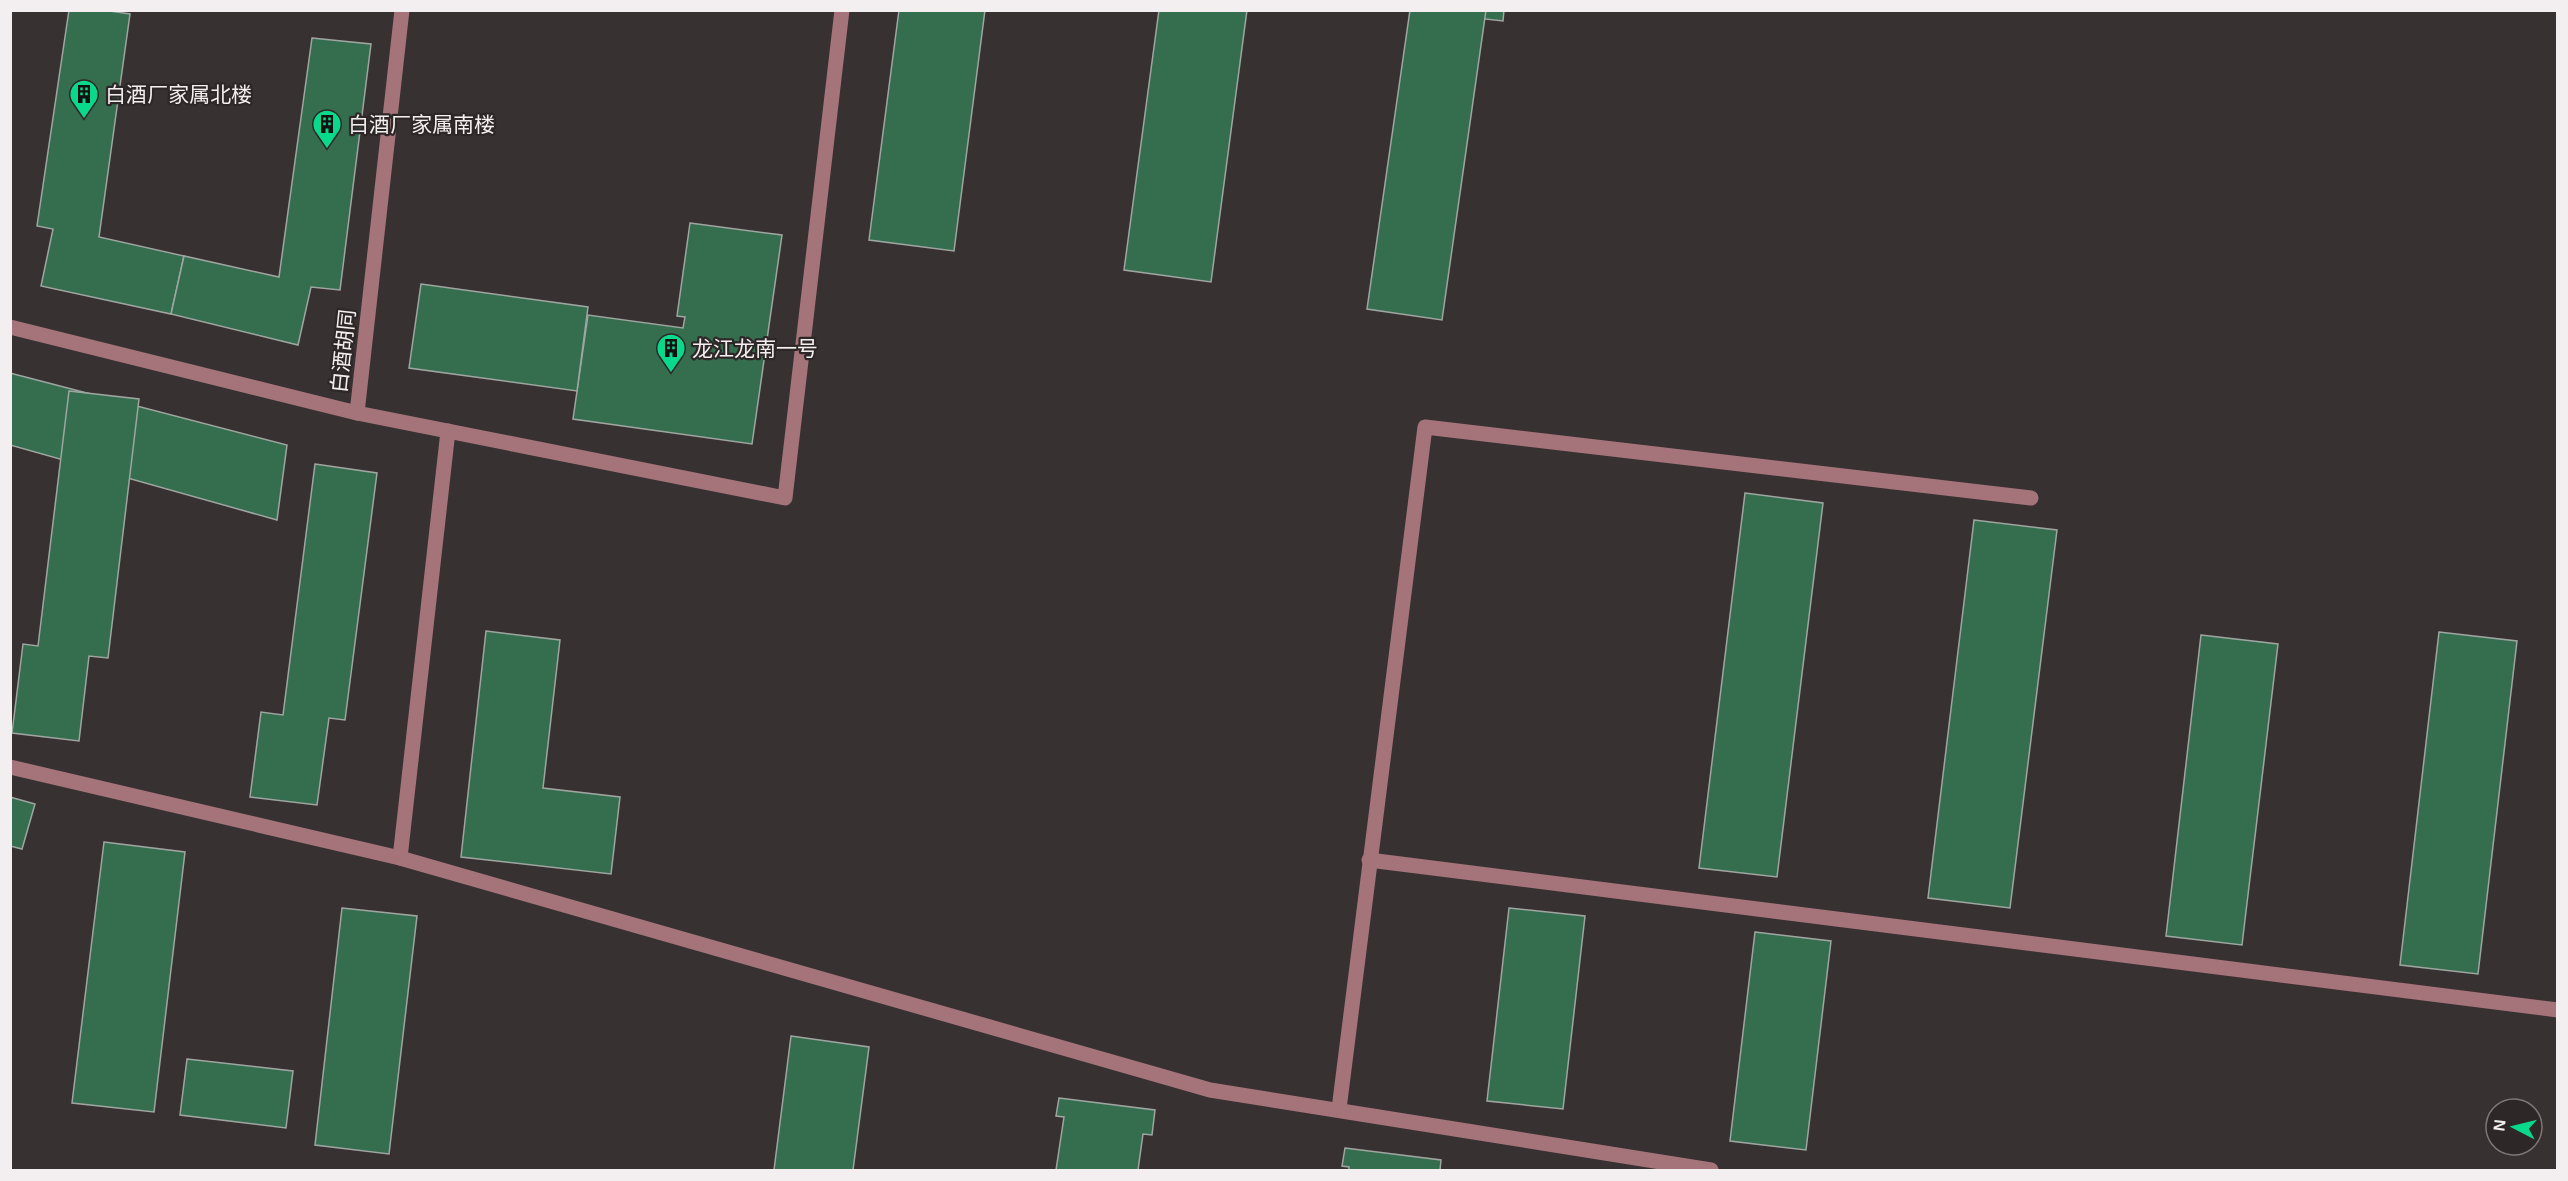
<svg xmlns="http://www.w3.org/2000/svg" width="2568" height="1181" font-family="Helvetica,'Noto Sans SC',sans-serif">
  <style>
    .building { fill: #356d4f; stroke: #9fa6a1; stroke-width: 1.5 }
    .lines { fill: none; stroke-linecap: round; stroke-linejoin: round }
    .minor { stroke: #a4747a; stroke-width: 15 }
    .labels { text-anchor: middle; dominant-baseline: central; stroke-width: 4.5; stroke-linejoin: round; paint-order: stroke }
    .poi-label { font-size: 21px; fill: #f3eeef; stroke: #2e2728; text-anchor: start }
    .street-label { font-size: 21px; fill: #f3eeef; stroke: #2e2728 }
  </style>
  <rect width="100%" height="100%" fill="#383132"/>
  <g class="building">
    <path d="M69,10h34l27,4 -31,223 85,19 -13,58 -130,-28 12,-57 -16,-3z"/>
    <path d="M899,10h86l-31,241 -85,-11z"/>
    <path d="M1159,10h88l-36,272 -87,-12z"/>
    <path d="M1405,10h99l-1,11z"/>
    <path d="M1410,10h76l-44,310 -75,-11z"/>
    <path d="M312,38l59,6 -31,246 -29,-3 -13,58 -127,-31 13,-58 95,21z"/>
    <path d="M690,223l92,12 -30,209 -179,-25 15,-104 95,13 2,-11 -8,-1z"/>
    <path d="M421,284l167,23 -11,84 -168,-23z"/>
    <path d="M10,373l277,72 -10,75 -267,-75z"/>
    <path d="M69,391l70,8 -31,259 -19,-2 -10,85 -67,-8 11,-89 15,2z"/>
    <path d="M315,464l62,9 -32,247 -16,-2 -12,87 -67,-8 11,-85 22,3z"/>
    <path d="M1745,493l78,10 -46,374 -78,-9z"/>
    <path d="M1974,520l83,10 -47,378 -82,-10z"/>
    <path d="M486,631l74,9 -17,148 77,9 -9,77 -150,-17z"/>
    <path d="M2439,632l78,9 -39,333 -78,-9z"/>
    <path d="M2201,635l77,9 -36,301 -76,-9z"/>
    <path d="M10,797l25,7 -13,45 -12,-3z"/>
    <path d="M104,842l81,10 -31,260 -82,-9z"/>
    <path d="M342,908l75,8 -28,238 -74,-9z"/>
    <path d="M1509,908l76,8 -22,193 -76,-8z"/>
    <path d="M1755,932l76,9 -25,209 -76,-9z"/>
    <path d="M791,1036l78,11 -16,123h-79z"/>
    <path d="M187,1059l106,12 -7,57 -106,-13z"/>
    <path d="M1059,1098l96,12 -3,25 -9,-1 -5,36h-82l8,-53 -8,-1z"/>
    <path d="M1345,1148l96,12 -1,10h-91v-3l-7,-1z"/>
  </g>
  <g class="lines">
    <g class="minor">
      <path d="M10,327l347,86 45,-403"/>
      <path d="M357,413l428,85 57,-488"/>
      <path d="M10,767l390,91 810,232 501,80"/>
      <path d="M400,858l48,-427"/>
      <path d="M1369,860l1189,150"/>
      <path d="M1339,1109l86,-682 606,71"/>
    </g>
  </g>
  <defs>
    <g id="building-pin" transform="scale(1.5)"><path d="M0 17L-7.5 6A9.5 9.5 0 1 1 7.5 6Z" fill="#08d98b" stroke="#2e2728"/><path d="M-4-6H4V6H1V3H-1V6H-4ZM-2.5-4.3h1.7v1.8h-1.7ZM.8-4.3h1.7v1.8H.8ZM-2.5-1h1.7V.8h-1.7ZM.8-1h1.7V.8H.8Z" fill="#111"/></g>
  </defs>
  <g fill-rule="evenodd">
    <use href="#building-pin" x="84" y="94"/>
    <use href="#building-pin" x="327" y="124"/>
    <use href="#building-pin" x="671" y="348"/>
  </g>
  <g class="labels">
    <g class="poi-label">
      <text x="105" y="94">白酒厂家属北楼</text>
      <text x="348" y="124">白酒厂家属南楼</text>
      <text x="692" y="348">龙江龙南一号</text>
    </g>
    <g class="street-label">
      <text transform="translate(343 351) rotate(-84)">白酒胡同</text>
    </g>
  </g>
  <rect width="2568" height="1181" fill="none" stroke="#f3eeef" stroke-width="24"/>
  <g transform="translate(2514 1127) rotate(277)"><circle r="28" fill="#2e2728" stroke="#7d7778" stroke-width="1.5"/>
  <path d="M0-4.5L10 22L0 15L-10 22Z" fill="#08d98b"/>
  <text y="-9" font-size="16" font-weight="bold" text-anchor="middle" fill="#f3eeef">N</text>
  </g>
</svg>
